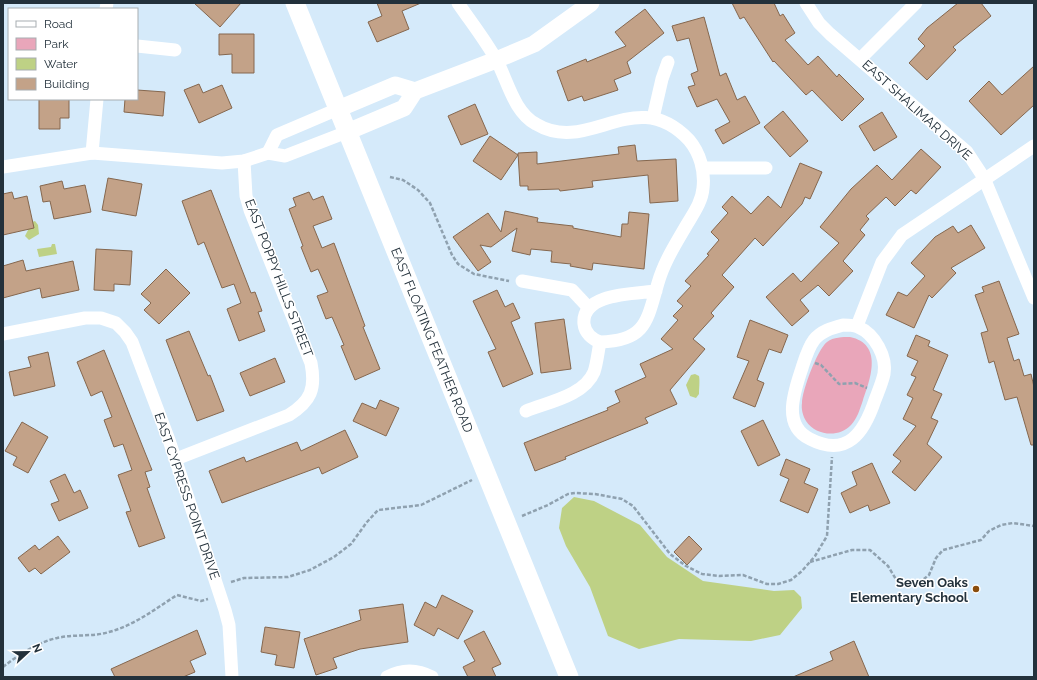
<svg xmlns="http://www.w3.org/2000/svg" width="1037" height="680" font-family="Raleway,sans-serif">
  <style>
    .green { fill: #e9a6ba }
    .water { fill: #bed185 }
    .building { fill: #c3a288; stroke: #85674e }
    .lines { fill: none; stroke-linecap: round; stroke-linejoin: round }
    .path { stroke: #8fa1af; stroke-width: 2.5; stroke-dasharray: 4 2; stroke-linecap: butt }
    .minor { stroke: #fff; stroke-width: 13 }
    .tertiary { stroke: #fff; stroke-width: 17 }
    .secondary { stroke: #fff; stroke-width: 19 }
    .poi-dot { fill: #8a4d0c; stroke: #fff; stroke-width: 1.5 }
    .labels { text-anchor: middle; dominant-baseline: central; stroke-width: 3; stroke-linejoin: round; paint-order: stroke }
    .street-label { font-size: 13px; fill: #23313b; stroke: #fff }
    .poi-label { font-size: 13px; font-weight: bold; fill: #23313b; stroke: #fff; text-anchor: end }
  </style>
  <rect width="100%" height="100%" fill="#d5eafa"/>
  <path class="green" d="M850,337c33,7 21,41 13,63 -3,9 -6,19 -12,25 -12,13 -35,11 -45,-4 -3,-5 -5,-12 -4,-18 0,-12 15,-53 25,-61 7,-5 15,-5 23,-5z"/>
  <g class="water">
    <path d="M35,221l3,4 1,9 -10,6 -4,-4 7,-14z"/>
    <path d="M52,244h3l2,10 -18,3 -2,-8 14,-2z"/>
    <path d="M695,374l4,2c1,5 0,13 0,18l-3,4 -6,-2 -4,-11 5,-10z"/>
    <path d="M574,497l20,4 46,24 27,32 36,24 71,10 20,-1 7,7 1,11 -22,27 -29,6 -72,-2 -40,10 -31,-13 -18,-49 -24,-41 -7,-18 3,-20z"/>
  </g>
  <g class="building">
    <path d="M194,3h47l-21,24z"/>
    <path d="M377,3h44l-19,8 7,18 -32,13 -9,-20 14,-6z"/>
    <path d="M732,3h42l6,13 3,-2 12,19 -10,7 23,25 10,-9 19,21 2,-3 25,25 -22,22 -30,-31 -6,5 -32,-34 -1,1 -29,-45 -4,2z"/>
    <path d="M958,3h23l10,13 -38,31 3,3 -29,30 -18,-17 16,-17 -7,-7 9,-11z"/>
    <path d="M645,9l19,24 -37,29 4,11 -17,7 4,10 -34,11 -2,-5 -14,5 -11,-30 29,-12 1,3 39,-16 -11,-14z"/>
    <path d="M704,17l16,59 6,-3 11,27 8,-4 15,27 -37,21 -8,-14 15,-8 -13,-23 -20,8 -9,-20 7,-2 -4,-11 7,-3 -9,-33 -12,3 -5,-15z"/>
    <path d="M219,34h35v39h-22v-19l-13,1z"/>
    <path d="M1034,66v39l-33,30 -32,-34 20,-20 13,14z"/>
    <path d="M199,84l4,9 19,-8 10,23 -33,15 -15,-33z"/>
    <path d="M137,90l28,2 -2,24 -39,-4 1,-13h12z"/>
    <path d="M39,99h30v19h-9v11h-21z"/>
    <path d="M475,104l13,30 -27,11 -13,-29z"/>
    <path d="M783,111l25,30 -18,16 -26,-30z"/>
    <path d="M882,112l15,25 -23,14 -15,-25z"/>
    <path d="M490,136l28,19 -17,25 -28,-19z"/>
    <path d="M635,145l2,16 39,-2 2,42 -28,2 -2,-28 -56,6 1,6 -33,4 -1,-2 -31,1v-4h-8l-2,-33 19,-1v12l82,-10 -1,-7z"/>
    <path d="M921,149l20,18 -25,27 -5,-4 -16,16 -9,-9 -20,19 3,3 -9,11 5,5 -22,26 10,10 -24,25 -11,-11 -18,15 9,11 -17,15 -26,-29 27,-24 8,9 38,-39 -19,-16 31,-38 26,-24 15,15z"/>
    <path d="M800,163l22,9 -12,27 -5,-2 -3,7 -39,42 -8,-8 -33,37 12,12 -23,26 3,3 -21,23 12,10 -35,41 7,14 -32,14 3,5 -83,34 1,2 -31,12 -11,-28 84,-33 -1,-2 13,-6 -5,-11 31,-14 -6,-13 33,-15 -12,-10 17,-19 -5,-4 10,-10 -6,-5 14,-15 -6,-5 24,-26 -2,-1 12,-14 -8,-8 17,-19 -6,-6 10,-11 19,18 17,-18 13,12z"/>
    <path d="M108,178l34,6 -6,32 -34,-6z"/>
    <path d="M62,181l2,8 21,-4 6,27 -37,7 -4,-18 -7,1 -3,-16z"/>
    <path d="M211,190l40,103 4,-1 7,19 -4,1 7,19 -26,10 -12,-32 14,-6 -7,-19 -12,4 -18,-46 -6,3 -16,-44z"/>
    <path d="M12,192l2,7 13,-3 7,32 -31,7v-41z"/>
    <path d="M309,192l4,8 10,-4 9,23 -19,7 9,22 12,-5 31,83 -2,1 17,42 -25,11 -14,-34 3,-1 -12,-28 -6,2 -9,-23 11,-4 -10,-23 -7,3 -10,-25 2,-1 -14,-37 7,-3 -3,-8z"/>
    <path d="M505,211l33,7 -1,4 36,4v2l48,9 1,-13h6l1,-12 20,2 -5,55 -51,-6 -1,7 -22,-4 1,-2 -20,-2 1,-11 -21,-2 -1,6 -18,-4 5,-23 -26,19 -11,-2 11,17 -13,9 -25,-34 35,-24 13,19z"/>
    <path d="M971,225l14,23 -34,20 5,5 -24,25 -3,-3 -15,33 -28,-13 12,-23 9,4 18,-20 -14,-13 24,-26 18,-11 5,7z"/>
    <path d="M96,249l36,2 -2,34 -16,-1v7l-20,-1z"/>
    <path d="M23,260l3,11 47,-10 6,29 -37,8 -2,-10 -37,10v-32z"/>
    <path d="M166,269l24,24 -31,31 -15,-14 7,-7 -10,-9z"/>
    <path d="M999,281l20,53 -12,4 7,23 5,-2 5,17 7,-2 3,13v58h-3l-14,-48 -12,3 -11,-39 -5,2 -8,-30 7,-2 -13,-36 9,-3 -2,-5z"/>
    <path d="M497,290l8,17 8,-4 7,15 -9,4 22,52 -30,13 -15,-35 8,-3 -23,-48z"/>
    <path d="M564,319l7,50 -30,4 -6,-50z"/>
    <path d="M750,320l38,15 -7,18 -12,-4 -12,31 7,3 -9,24 -22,-9 16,-37 -12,-4z"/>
    <path d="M189,331l19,45 2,-1 14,36 -27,10 -31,-81z"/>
    <path d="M916,335l14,6 -2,5 20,9 -15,35 9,4 -11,24 7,3 -11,23 15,13 -27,34 -23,-19 9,-11 -8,-6 23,-29 -13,-7 10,-21 -6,-3 9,-18 -5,-2 7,-14 -11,-5z"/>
    <path d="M104,350l48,120 -7,2 5,15 -3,1 18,50 -26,9 -13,-35 5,-1 -13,-36 14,-5 -9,-26 -9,3 -10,-27 8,-3 -10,-26 -11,5 -14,-34z"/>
    <path d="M48,352l7,34 -41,10 -5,-24 22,-5 -3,-10z"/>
    <path d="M275,358l10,24 -35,14 -10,-23z"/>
    <path d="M380,400l19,8 -13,28 -33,-15 9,-18 14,6z"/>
    <path d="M763,420l17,35 -22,11 -17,-35z"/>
    <path d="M22,422l26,15 -20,36 -15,-8 4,-8 -12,-6z"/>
    <path d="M345,430l13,27 -36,17 -3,-7 -97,36 -13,-32 35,-14 2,5 51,-20 4,9z"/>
    <path d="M786,459l24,10 -6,14 14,6 -10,24 -28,-12 9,-22 -9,-4z"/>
    <path d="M872,463l18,40 -20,8 -2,-6 -18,8 -9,-20 16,-8 -5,-13z"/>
    <path d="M65,474l9,19 6,-3 8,18 -29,13 -8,-17 8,-3 -9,-20z"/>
    <path d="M58,536l12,16 -29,22 -6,-6 -6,4 -11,-14 17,-13 4,5z"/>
    <path d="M689,536l13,13 -15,16 -13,-13z"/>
    <path d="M442,595l31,16 -15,28 -20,-11 -4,8 -20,-11 11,-23 11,6z"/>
    <path d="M403,604l5,38 -48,7 -27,9 4,10 -21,7 -12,-36 57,-19 -2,-10z"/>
    <path d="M265,627l35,5 -6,36 -19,-3 2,-10 -16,-3z"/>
    <path d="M197,630l9,24 -16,7 5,11 -12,5h-68l-4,-8z"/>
    <path d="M484,631l17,33 -9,4 4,9h-28l-5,-10 12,-6 -11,-20z"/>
    <path d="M854,641l15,36h-76l40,-17 -3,-8z"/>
  </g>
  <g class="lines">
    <g class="path">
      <path d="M390,177l13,3 15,10 12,13 22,52 6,9 16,10 35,7"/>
      <path d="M815,363l6,2 18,19 16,-1 12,5"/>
      <path d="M522,516l26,-11 20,-11 7,-1 20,1 27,5 11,7 37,48 16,12 16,8 17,2 24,-1 24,9h11l13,-4 11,-9 13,-15 12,-20 5,-79"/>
      <path d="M810,562l42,-12h18l18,16 9,15 9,4 7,-1 7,-2 9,-7 7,-17 7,-8 38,-10 8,-9 12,-6 12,-2 21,3"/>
      <path d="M231,582l13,-4 44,-1 22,-7 24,-13 17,-13 16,-22 11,-12 43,-5 51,-25"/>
      <path d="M3,667c15,-12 35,-25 54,-29 17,-4 36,-1 52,-6 26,-7 46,-23 68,-37l24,6 7,-2"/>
    </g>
    <g class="minor">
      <path d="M458,3c13,19 28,38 39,58 11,21 17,51 39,63 53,32 99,-41 153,16 11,13 16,31 14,48 -1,14 -10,26 -17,38 -11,19 -22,36 -28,57 -11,38 -12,58 -58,59 -8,-3 -15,-9 -16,-18 -3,-31 50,-30 72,-33"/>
      <path d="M806,3l13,20 11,11 137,118 17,26 50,120"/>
      <path d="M106,9l1,-6"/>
      <path d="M137,46l38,4"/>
      <path d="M860,59l56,-56"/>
      <path d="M338,109l-61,26 -9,18 17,3 62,-24"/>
      <path d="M653,118l9,-39 6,-17"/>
      <path d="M92,153l5,-54"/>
      <path d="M3,167l89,-14 130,10 22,-2 24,-8"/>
      <path d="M703,168h63"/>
      <path d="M522,281l50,9 16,17"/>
      <path d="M843,325c4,0 11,0 15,2 17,7 29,30 26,47 -2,9 -6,18 -9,26 -11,33 -28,58 -65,39 -29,-14 -15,-49 -8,-71 3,-9 6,-20 12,-28 7,-9 18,-12 29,-15z"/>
      <path d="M857,326l25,-64 20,-27 132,-89"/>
      <path d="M3,334l82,-16h16l15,5 9,9 7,10 37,98 56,170 4,15 3,52"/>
      <path d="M526,411c22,-9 58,-15 68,-39 3,-9 4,-20 6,-30"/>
      <path d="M176,459l113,-44c22,-14 27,-26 22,-52l-61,-153 -4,-14 -2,-35"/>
      <path d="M387,677c15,-8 30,-8 45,0"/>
    </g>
    <g class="tertiary">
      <path d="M338,109l57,-24 20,6 81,-31 38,-16 57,-41"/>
      <path d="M347,132l57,-24 11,-17"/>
    </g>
    <path class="secondary" d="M295,3l274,674"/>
  </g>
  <circle class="poi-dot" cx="976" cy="589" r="4"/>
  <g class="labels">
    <g class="street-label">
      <text transform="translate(917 110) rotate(42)">EAST SHALIMAR DRIVE</text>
      <text transform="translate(279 278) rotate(69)">EAST POPPY HILLS STREET</text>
      <text transform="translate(432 340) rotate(68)">EAST FLOATING FEATHER ROAD</text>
      <text transform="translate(187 496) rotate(71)">EAST CYPRESS POINT DRIVE</text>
    </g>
    <g class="poi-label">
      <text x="968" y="582">Seven Oaks<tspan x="968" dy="15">Elementary School</tspan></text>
    </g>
  </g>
  <rect width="1037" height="680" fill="none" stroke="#23313b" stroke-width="8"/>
  <rect x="8" y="8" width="130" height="92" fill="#ffffff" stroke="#a7adb1"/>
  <rect x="16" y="21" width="20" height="6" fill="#ffffff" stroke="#a7adb1"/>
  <text x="44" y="28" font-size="12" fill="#23313b">Road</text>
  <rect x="16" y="38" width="20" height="12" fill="#e9a6ba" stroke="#a7adb1"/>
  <text x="44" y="48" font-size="12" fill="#23313b">Park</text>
  <rect x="16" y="58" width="20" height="12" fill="#bed185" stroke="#a7adb1"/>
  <text x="44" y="68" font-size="12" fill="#23313b">Water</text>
  <rect x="16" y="78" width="20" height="12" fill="#c3a288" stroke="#a7adb1"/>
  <text x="44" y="88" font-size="12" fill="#23313b">Building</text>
  <g transform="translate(28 652) rotate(68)" stroke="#ffffff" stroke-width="3" paint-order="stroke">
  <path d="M0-3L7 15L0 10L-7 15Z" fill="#23313b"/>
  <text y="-6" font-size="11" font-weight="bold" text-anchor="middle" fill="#23313b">N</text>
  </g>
</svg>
